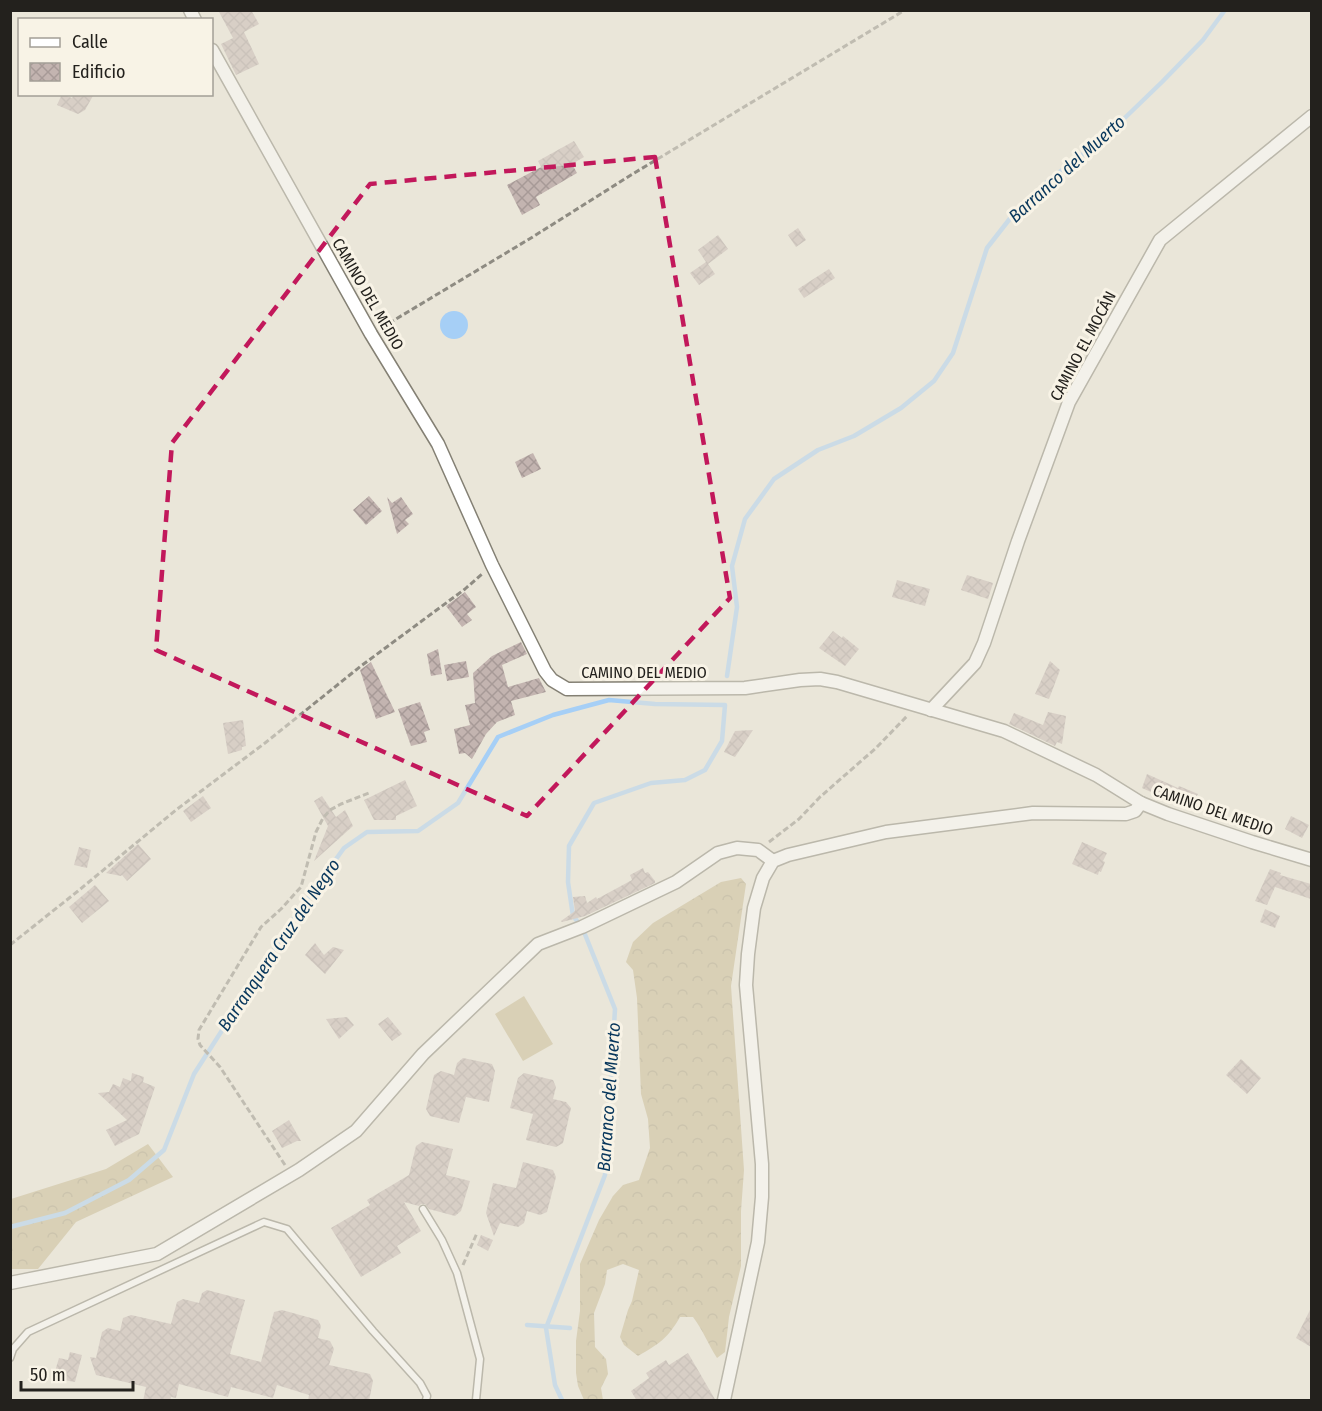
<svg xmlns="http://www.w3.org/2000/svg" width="1322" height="1411" font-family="'Fira Sans Condensed',sans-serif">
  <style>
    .forest { fill: url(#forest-crowns) }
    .pitch { fill: #c5b68d }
    .water { fill: #a6cff6 }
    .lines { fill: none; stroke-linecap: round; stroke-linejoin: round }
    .stream { stroke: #a6cff6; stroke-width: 4.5 }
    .building { fill: url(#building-cross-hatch) }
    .lane-casing { stroke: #848074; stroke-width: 9 }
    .street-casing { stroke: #848074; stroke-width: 15 }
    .path { stroke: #8e8b82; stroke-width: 3; stroke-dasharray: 6 3; stroke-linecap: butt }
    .lane { stroke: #fff; stroke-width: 6 }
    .street { stroke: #fff; stroke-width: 12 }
    .marked { fill: none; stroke: #c2185b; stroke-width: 4.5; stroke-dasharray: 12 8; stroke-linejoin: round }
    .labels { text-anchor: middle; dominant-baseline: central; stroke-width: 6; stroke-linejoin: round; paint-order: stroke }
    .street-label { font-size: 16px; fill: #23211d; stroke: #f8f3e6 }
    .water-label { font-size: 18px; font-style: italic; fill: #07365b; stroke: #f8f3e6 }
  </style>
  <defs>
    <pattern id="forest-crowns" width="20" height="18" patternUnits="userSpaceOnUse" patternTransform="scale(1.5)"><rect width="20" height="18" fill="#c5b68d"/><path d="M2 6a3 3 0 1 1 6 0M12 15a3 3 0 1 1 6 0" fill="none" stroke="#a99c79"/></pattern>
    <pattern id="building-cross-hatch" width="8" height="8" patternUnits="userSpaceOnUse" patternTransform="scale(1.5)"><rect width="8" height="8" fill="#c3b4b0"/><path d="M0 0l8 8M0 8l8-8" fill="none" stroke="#a79a97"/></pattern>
  </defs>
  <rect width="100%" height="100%" fill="#eae6d9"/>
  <g class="forest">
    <path d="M741,878l5,6 -15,102 13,184 -3,41v55l-12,51 -4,35 -8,6c-9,-14 -14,-28 -24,-41h-13c-12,21 -21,27 -42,39l-14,-11 -4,-8 8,-27 4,-9 7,-31 -16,-6 -16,6 -2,14 -11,29 1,34 11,12 2,15 -7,14 2,12h-19l-6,-14 -2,-13v-32l4,-30v-47l19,-44 14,-24 10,-11 16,-5 11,-32 -2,-29 -7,-25 -4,-96 -4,-28 -7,-8 7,-20 20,-19 68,-41z"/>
    <path d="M148,1144l25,33 -97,45 -38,47h-27v-70l95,-30z"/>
  </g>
  <path class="pitch" d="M524,996l29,48 -30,17 -28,-47z"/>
  <circle class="water" cx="454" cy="325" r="14"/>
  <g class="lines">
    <g class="stream">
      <path d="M727,676l10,-69 -5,-41 13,-47 29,-40 44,-29 36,-14 47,-28 33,-27 19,-28 34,-105 25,-32 37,-36 55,-42 58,-56 41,-42 22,-30"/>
      <path d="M10,1227l55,-14 64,-33 35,-30 30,-76 106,-165 44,-61 23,-16 51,-1 40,-28 40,-66 55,-22 56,-15 46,4 70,1 -3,36 -17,29 -20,10 -34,3 -57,20 -25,43 -1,36 5,34 9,11 33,82 -10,166 -59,153 9,57 7,15"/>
      <path d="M527,1325l43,3"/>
    </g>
  </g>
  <g class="building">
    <path d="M218,10h33l8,14 -15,8 15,32 -23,11 -15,-31 12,-6z"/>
    <path d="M62,94l10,4 2,-4h20l-9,16 -7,4 -21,-9z"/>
    <path d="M574,141l10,16 -12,7 5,9 -41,24 4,8 -18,10 -15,-30 34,-18 -3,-6z"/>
    <path d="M798,228l8,12 -10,7 -8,-12z"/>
    <path d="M718,235l10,14 -20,15 7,10 -16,11 -9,-12 16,-11 -8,-12z"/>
    <path d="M829,269l6,9 -31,20 -6,-9z"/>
    <path d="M533,453l8,16 -19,9 -7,-16z"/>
    <path d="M369,496l13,15 -16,14 -13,-15z"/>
    <path d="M387,497l5,6 9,-6 12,17 -8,6 4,4 -12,10z"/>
    <path d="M967,575l26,8 -5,16 -27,-9z"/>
    <path d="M897,580l33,9 -5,17 -33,-9z"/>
    <path d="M465,592l11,15 -9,7 5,6 -10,7 -16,-21z"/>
    <path d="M833,631l9,7 1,-2 16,13 -14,17 -26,-18z"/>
    <path d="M521,642l6,12 -25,11 6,22 31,-9 7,14 -35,9 4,14 -18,7 -11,12 -14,25 -7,-6 -6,1 -5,-25 16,-4 -5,-20 10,-2 -2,-30 19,-17z"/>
    <path d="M438,649l4,25 -11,2 -4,-22z"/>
    <path d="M466,661l3,16 -22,4 -3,-16z"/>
    <path d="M1050,661l10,9 -11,29 -14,-5z"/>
    <path d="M371,662l24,50 -19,7 -16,-49z"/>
    <path d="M420,702l10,28 -6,2 3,10 -16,4 -13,-37z"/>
    <path d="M1048,712l18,4 -4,28 -5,-2 -2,4 -46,-22 5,-11 29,12z"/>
    <path d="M243,720l3,26 -4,1v3l-14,4 -5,-31z"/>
    <path d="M753,730l-18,27 -11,-5 11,-21z"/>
    <path d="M1147,774l31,14 1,-2 19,8 -11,14 -45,-20z"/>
    <path d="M405,780l12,26 -21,10v4h-22l-10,-20z"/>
    <path d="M203,796l8,12 -20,14 -8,-11z"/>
    <path d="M322,796l14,21 9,-7 8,16 -39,35 14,-35 -14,-25z"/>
    <path d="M1291,816l18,9 -7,13 -17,-9z"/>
    <path d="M1082,842l25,11 -4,8 2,1 -4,10 -2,-1 -1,4 -26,-11z"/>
    <path d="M138,844l13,15 -24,22 -5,-6 -1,1 -15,-3z"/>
    <path d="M79,847l12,3 -4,18 -13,-3z"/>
    <path d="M643,868l2,5 3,-1 7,9v2l-70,33 -23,6 -1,-1 14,-10 -2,-14 12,-1 2,7 9,-6 1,2 35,-19 -2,-5z"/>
    <path d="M1270,869l11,4 -1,2 31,9v15l-36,-12 -8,18 -12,-4z"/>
    <path d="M95,885l14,16 -27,22 -13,-16z"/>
    <path d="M1265,909l15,7 -5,12 -15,-6z"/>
    <path d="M315,943l9,12 9,-8 11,3 -19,24 -20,-19z"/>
    <path d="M347,1017l7,8 -15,14 -13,-20z"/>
    <path d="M388,1017l14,17 -10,7 -14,-17z"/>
    <path d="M463,1058l29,6 3,7 -6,31 -23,-5 -7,26 -29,-7 -4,-7 8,-34 7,-4 13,4 3,-12z"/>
    <path d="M1241,1059l20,19 -14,16 -21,-19z"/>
    <path d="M132,1073l12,4 -1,5 12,5 -16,47 -24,12 -9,-16 21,-10 -29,-27 11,-1 4,-8 7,3 3,-9 8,3z"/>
    <path d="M524,1073l29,7 3,7 -3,12 13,3 5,6 -8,35 -7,4 -30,-7 7,-26 -23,-6 8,-30z"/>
    <path d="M289,1120l12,21h-4l-15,7 -10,-17z"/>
    <path d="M422,1142l31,7 -7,26 24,6 -9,30 -6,5 -26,-7 -4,-5h-4l-2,2 -15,-4 17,29 -24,15 4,7 -40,24 -30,-49 39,-23 -3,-5 42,-25 7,-29z"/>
    <path d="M523,1162l30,8 3,7 -9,35 -7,3 -13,-4 -3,12 -6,4 -18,-4 -6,13 -8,-23 7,-30 23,5z"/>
    <path d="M481,1235l12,5 -5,11 -11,-6z"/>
    <path d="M207,1290l38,10 -15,54 31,8 13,-50 8,-2 36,10 3,6 -3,12 12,3 4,8 -5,16 41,9 3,7 -4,20h-61l1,-6 -32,-10 -4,13 -42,-11 -3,10 -49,-13 -3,14 -5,-1 -1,4h-27l3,-14 -50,-12 -6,-18 6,1 6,-26 6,-4 12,3 3,-13 8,-3 40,9 6,-22 6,-3 16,4 3,-10z"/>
    <path d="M1311,1308v39l-15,-9z"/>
    <path d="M70,1352l12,3 -7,27 -22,-4 6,-20 9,2z"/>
    <path d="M688,1353l28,48h-79l-6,-10 18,-13 -3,-5 20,-13 3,5z"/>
  </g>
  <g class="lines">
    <g class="lane-casing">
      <g id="lane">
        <path d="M423,1209l19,31 15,33 23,86 -4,41"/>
        <path d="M10,1358l3,-9 15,-17 236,-110 23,7 86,102 47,52 7,13 -1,4"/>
      </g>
    </g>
    <g class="street-casing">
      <g id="street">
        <path d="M190,10l5,10"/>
        <path d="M212,50l159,284 67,110 54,121 53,106 7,9 15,9 178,-1 55,-8 20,-1 17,3 167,49 92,44 45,28 27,11 84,28 60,18"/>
        <path d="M931,710l44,-47 9,-20 34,-102 51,-139 91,-162 152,-124"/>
        <path d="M10,1283l147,-29 142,-84 57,-39 67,-77 115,-110 44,-17 94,-45 42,-29 19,-5 21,2 15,11"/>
        <path d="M724,1400l34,-158 4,-45v-33l-16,-179 2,-31 6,-46 9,-30 10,-17 15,-6 98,-23 147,-19 93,1 9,-3 6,-8"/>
      </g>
    </g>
    <g class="path">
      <path d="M782,11l1,-1"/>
      <path d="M381,328l150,-90 100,-63 274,-165"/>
      <path d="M769,842l30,-23 21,-22 56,-49 32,-33"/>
      <path d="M10,945l68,-54 98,-81 89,-67 96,-77 104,-77 17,-15"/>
      <path d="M285,1165l-65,-98 -20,-22 -2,-6 1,-9 62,-103 20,-18 20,-22 15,-55 7,-14 7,-8 11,-6 28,-11"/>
      <path d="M463,1265l14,-32"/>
    </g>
    <use href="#lane" class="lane"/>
    <use href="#street" class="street"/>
  </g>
  <path d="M0 0H1322V1411H0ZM655,157l75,441 -203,218 -371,-166 16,-207 198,-259z" fill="#eae6d9" fill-opacity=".55" fill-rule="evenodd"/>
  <path class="marked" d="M655,157l75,441 -203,218 -371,-166 16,-207 198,-259z"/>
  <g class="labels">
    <g class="street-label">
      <text transform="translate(368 294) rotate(60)">CAMINO DEL MEDIO</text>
      <text transform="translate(1083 346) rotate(-62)">CAMINO EL MOCÁN</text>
      <text x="644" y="672">CAMINO DEL MEDIO</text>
      <text transform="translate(1213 810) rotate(19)">CAMINO DEL MEDIO</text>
    </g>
    <g class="water-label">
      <text transform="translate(1067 169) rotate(-42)">Barranco del Muerto</text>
      <text transform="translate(279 945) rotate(-56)">Barranquera Cruz del Negro</text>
      <text transform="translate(609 1097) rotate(-86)">Barranco del Muerto</text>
    </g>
  </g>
  <rect width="1322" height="1411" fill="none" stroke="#23211d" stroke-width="24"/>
  <rect x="18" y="18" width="195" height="78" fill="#f8f3e6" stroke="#a39f96" stroke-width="1.5"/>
  <rect x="30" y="38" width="30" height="9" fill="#ffffff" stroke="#a39f96" stroke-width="1.5"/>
  <text x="72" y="48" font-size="18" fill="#23211d">Calle</text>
  <rect x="30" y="63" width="30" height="18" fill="url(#building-cross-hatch)" stroke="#a39f96" stroke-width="1.5"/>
  <text x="72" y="78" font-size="18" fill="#23211d">Edificio</text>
  <path d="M21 1381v9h112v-9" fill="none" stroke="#23211d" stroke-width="3"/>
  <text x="30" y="1381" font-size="18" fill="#23211d" stroke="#f8f3e6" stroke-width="4.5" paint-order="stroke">50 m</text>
</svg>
